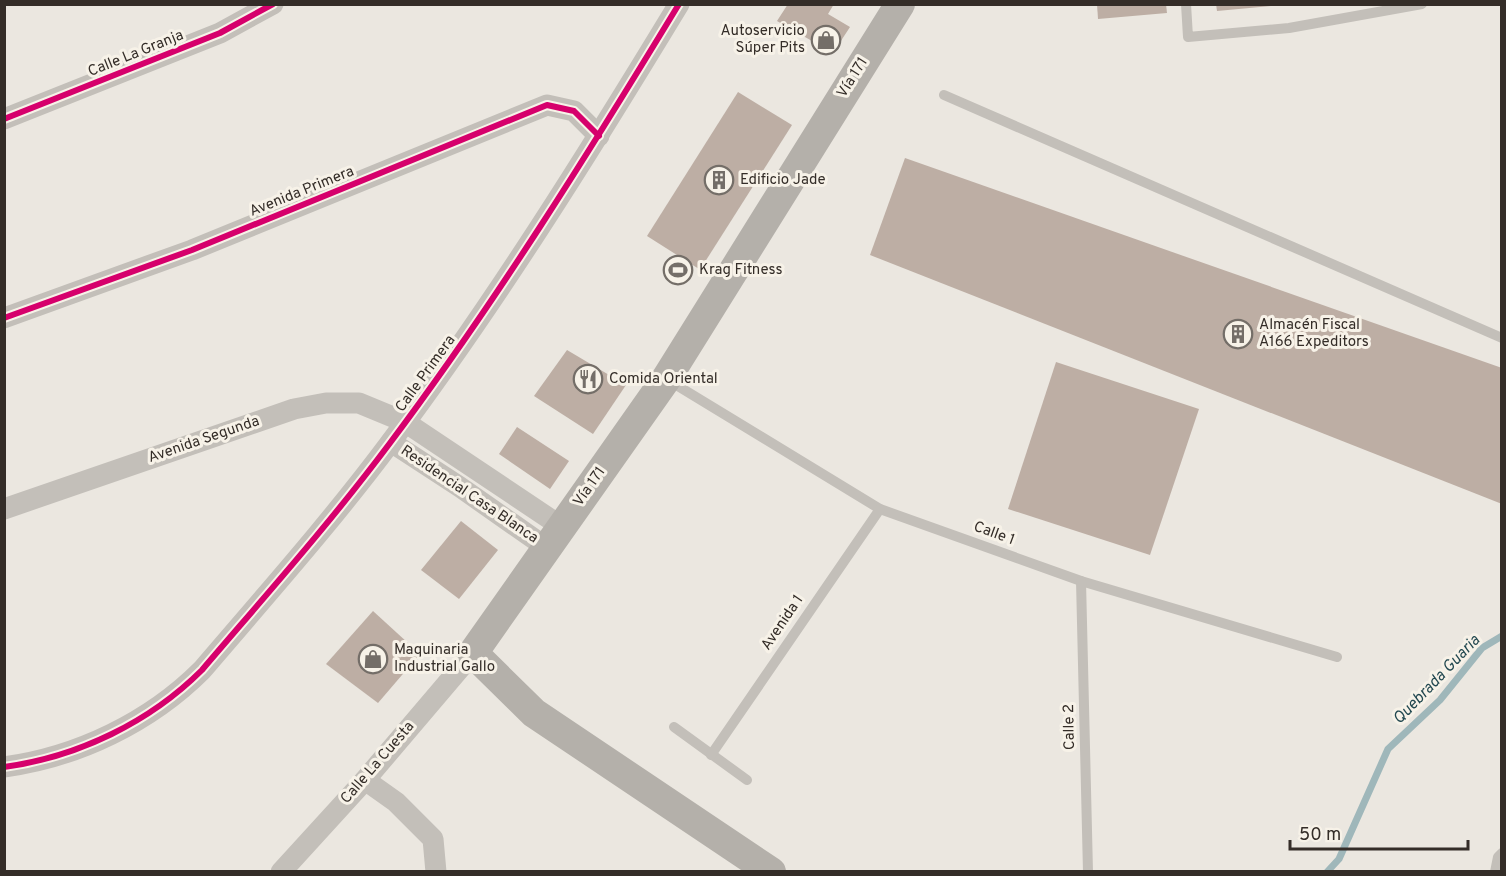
<svg xmlns="http://www.w3.org/2000/svg" width="1506" height="876" font-family="Overpass,sans-serif">
  <style>
    .lines { fill: none; stroke-linecap: round; stroke-linejoin: round }
    .stream { stroke: #9fb7ba; stroke-width: 7 }
    .building { fill: #bdaea4 }
    .lane { stroke: #c3bfb9; stroke-width: 10 }
    .street { stroke: #c3bfb9; stroke-width: 21 }
    .secondary { stroke: #b4b0aa; stroke-width: 30 }
    .cycleway-casing { stroke: #f7f2e8; stroke-width: 10 }
    .cycleway { stroke: #d6006c; stroke-width: 6 }
    .labels { text-anchor: middle; dominant-baseline: central; stroke-width: 6; stroke-linejoin: round; paint-order: stroke }
    .poi-label { font-size: 15px; fill: #342d28; stroke: #f7f2e8; text-anchor: start }
    .street-label { font-size: 15px; fill: #342d28; stroke: #f7f2e8 }
    .water-label { font-size: 16px; font-style: italic; fill: #224850; stroke: #f7f2e8 }
  </style>
  <rect width="100%" height="100%" fill="#ebe7e0"/>
  <g class="lines">
    <path class="stream" d="M1327,872l12,-13 49,-110 52,-49 42,-52 20,-12"/>
  </g>
  <g class="building">
    <path d="M788,4h46l-6,10 22,13 -17,26 -56,-32z"/>
    <path d="M1097,4h69l1,9 -69,6z"/>
    <path d="M1216,4h55v2l-54,5z"/>
    <path d="M738,92l54,33 -89,140 -4,4 -52,-33z"/>
    <path d="M905,158l597,210v136l-632,-249z"/>
    <path d="M567,350l59,35 -33,49 -59,-38z"/>
    <path d="M1056,362l143,47 -49,146 -142,-46z"/>
    <path d="M517,427l52,34 -19,28 -51,-35z"/>
    <path d="M461,521l37,29 -39,49 -38,-29z"/>
    <path d="M373,611l47,43 -42,49 -52,-39z"/>
  </g>
  <g class="lines">
    <g class="lane">
      <path d="M1186,4l2,33 101,-9 133,-24"/>
      <path d="M944,95l558,243"/>
      <path d="M668,380l212,129 201,72 256,76"/>
      <path d="M1081,581l7,291"/>
      <path d="M674,727l73,53"/>
      <path d="M711,755l169,-246"/>
      <path d="M1495,872l3,-15 4,-4"/>
    </g>
    <g class="street">
      <path d="M4,119l216,-86 53,-29"/>
      <path d="M4,318l188,-68 355,-145 27,6 25,25"/>
      <path d="M391,442l69,45 87,61"/>
      <path d="M4,509l290,-100 32,-6h33l46,19 157,105"/>
      <path d="M4,767c74,-10 146,-45 198,-97 64,-75 129,-148 188,-227 105,-140 198,-289 289,-439"/>
      <path d="M365,780l31,22 37,37 3,33"/>
      <path d="M281,872l84,-92 108,-127"/>
    </g>
    <path class="secondary" d="M771,872l-237,-159 -61,-60 193,-274 234,-375"/>
    <g class="cycleway-casing">
      <g id="cycleway">
        <path d="M4,119l216,-86 53,-29"/>
        <path d="M4,318l188,-68 355,-145 27,6 25,25"/>
        <path d="M4,767c74,-10 146,-45 198,-97 64,-75 129,-148 188,-227 105,-140 198,-289 289,-439"/>
      </g>
    </g>
    <use href="#cycleway" class="cycleway"/>
  </g>
  <defs>
    <g id="shop-ring" transform="scale(1.5)"><circle r="9.5" fill="#f7f2e8" stroke="#746e68" stroke-width="1.5"/><path d="M-5-2.5h2.3a2.7 3.5 0 0 1 5.4 0H5L5.5 6h-11ZM-1.5-2.5h3a1.5 2.3 0 0 0-3 0Z" fill="#746e68"/></g>
    <g id="building-ring" transform="scale(1.5)"><circle r="9.5" fill="#f7f2e8" stroke="#746e68" stroke-width="1.5"/><path d="M-4-6H4V6H1V3H-1V6H-4ZM-2.5-4.3h1.7v1.8h-1.7ZM.8-4.3h1.7v1.8H.8ZM-2.5-1h1.7V.8h-1.7ZM.8-1h1.7V.8H.8Z" fill="#746e68"/></g>
    <g id="stadium-ring" transform="scale(1.5)"><circle r="9.5" fill="#f7f2e8" stroke="#746e68" stroke-width="1.5"/><path d="M0-5a6.5 5 0 1 0 0 10a6.5 5 0 1 0 0-10ZM-3.5-1.8h7v3.6h-7Z" fill="#746e68"/></g>
    <g id="restaurant-ring" transform="scale(1.5)"><circle r="9.5" fill="#f7f2e8" stroke="#746e68" stroke-width="1.5"/><path d="M-5-6h1v4h1v-4h1v4h1v-4h1v5L-1.5 .5V6h-2V.5L-5-1ZM5-6V6H3V1.5H1.5Q1.5-4 5-6Z" fill="#746e68"/></g>
  </defs>
  <g fill-rule="evenodd">
    <use href="#shop-ring" x="826" y="40"/>
    <use href="#building-ring" x="719" y="180"/>
    <use href="#stadium-ring" x="678" y="270"/>
    <use href="#building-ring" x="1238" y="334"/>
    <use href="#restaurant-ring" x="588" y="379"/>
    <use href="#shop-ring" x="373" y="659"/>
  </g>
  <g class="labels">
    <g class="poi-label">
      <text x="805" y="31" text-anchor="end">Autoservicio<tspan x="805" dy="17">Súper Pits</tspan></text>
      <text x="740" y="180">Edificio Jade</text>
      <text x="699" y="270">Krag Fitness</text>
      <text x="1259" y="325">Almacén Fiscal<tspan x="1259" dy="17">A166 Expeditors</tspan></text>
      <text x="609" y="379">Comida Oriental</text>
      <text x="394" y="650">Maquinaria<tspan x="394" dy="17">Industrial Gallo</tspan></text>
    </g>
    <g class="street-label">
      <text transform="translate(136 54) rotate(-22)">Calle La Granja</text>
      <text transform="translate(853 78) rotate(-58)">Vía 171</text>
      <text transform="translate(302 192) rotate(-22)">Avenida Primera</text>
      <text transform="translate(426 374) rotate(-54)">Calle Primera</text>
      <text transform="translate(204 440) rotate(-19)">Avenida Segunda</text>
      <text transform="translate(590 487) rotate(-55)">Vía 171</text>
      <text transform="translate(469 495) rotate(34)">Residencial Casa Blanca</text>
      <text transform="translate(994 534) rotate(20)">Calle 1</text>
      <text transform="translate(783 623) rotate(-56)">Avenida 1</text>
      <text transform="translate(1070 727) rotate(-91)">Calle 2</text>
      <text transform="translate(378 763) rotate(-49)">Calle La Cuesta</text>
    </g>
    <g class="water-label">
      <text transform="translate(1437 680) rotate(-46)">Quebrada Guaria</text>
    </g>
  </g>
  <rect width="1506" height="876" fill="none" stroke="#342d28" stroke-width="12"/>
  <path d="M1290 840v9h178v-9" fill="none" stroke="#342d28" stroke-width="3"/>
  <text x="1299" y="840" font-size="18" fill="#342d28" stroke="#f7f2e8" stroke-width="4.5" paint-order="stroke">50 m</text>
</svg>
